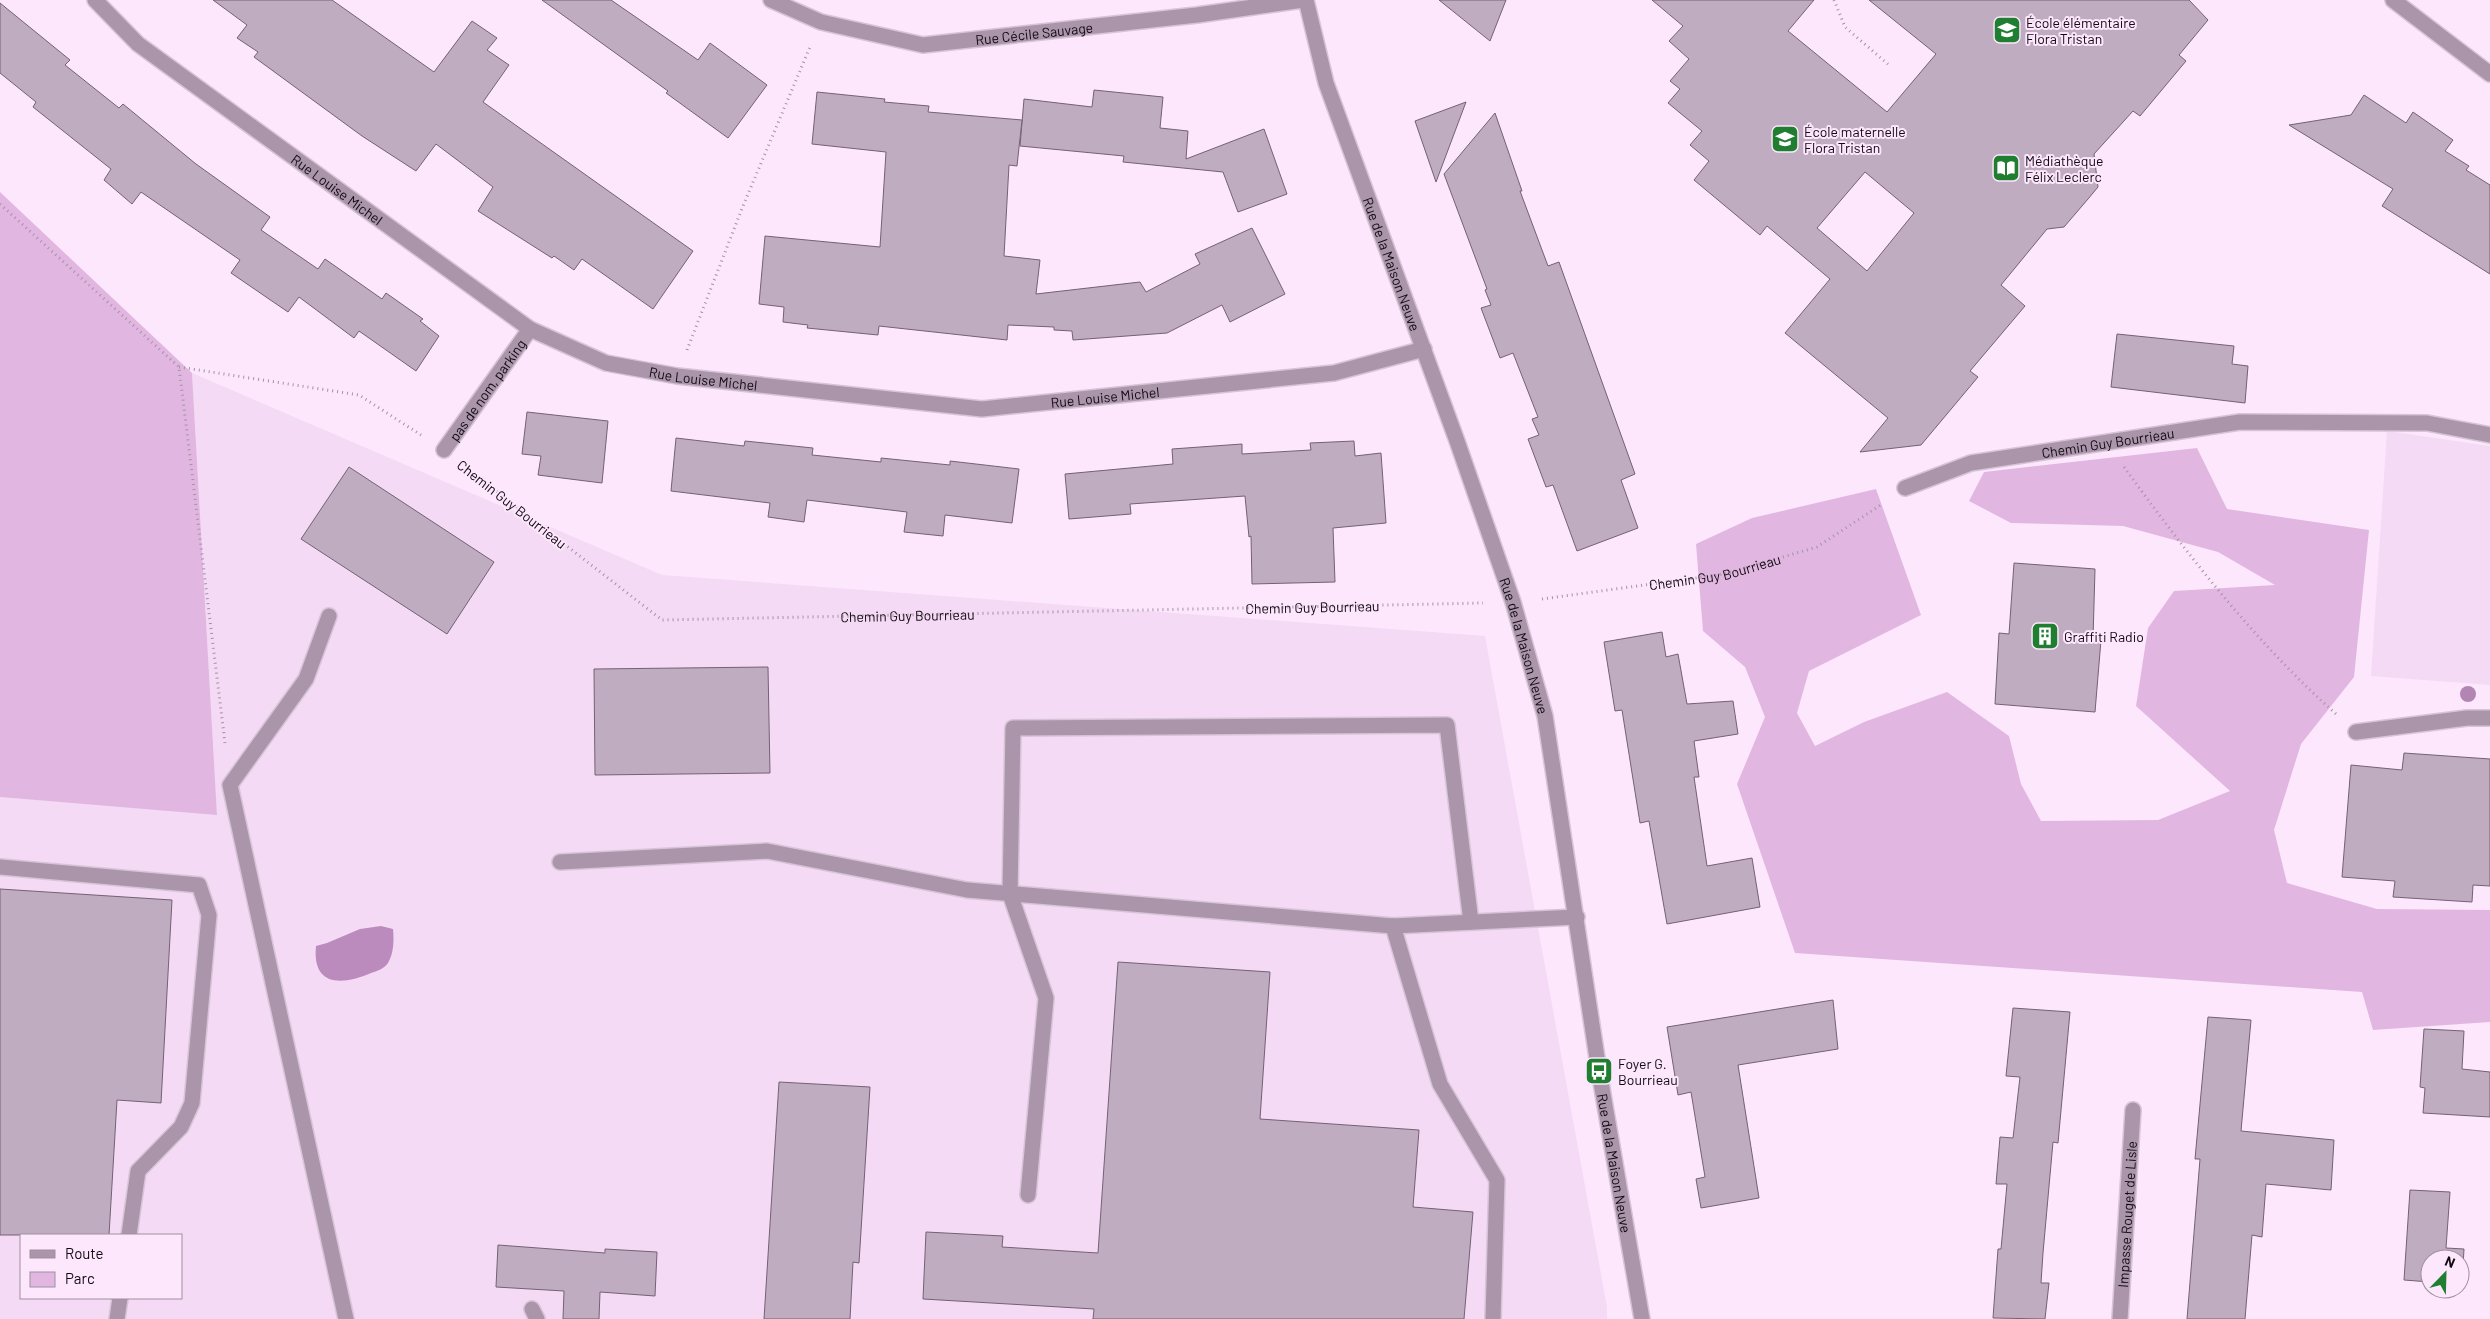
<svg xmlns="http://www.w3.org/2000/svg" width="2490" height="1319" font-family="Barlow,sans-serif">
  <style>
    .built { fill: #f4daf5; fill-rule: evenodd }
    .green { fill: #e1b7e1 }
    .water { fill: #bc8bbd }
    .building { fill: #c0acc0; stroke: #746174; fill-rule: evenodd }
    .lines { fill: none; stroke-linecap: round; stroke-linejoin: round }
    .lane-casing { stroke: #d7c4d7; stroke-width: 18 }
    .street-casing { stroke: #d7c4d7; stroke-width: 18 }
    .path { stroke: #a493a4; stroke-width: 3; stroke-dasharray: 1 4; stroke-linecap: butt }
    .lane { stroke: #aa95aa; stroke-width: 15 }
    .street { stroke: #aa95aa; stroke-width: 15 }
    .tree { fill: #b186b2 }
    .labels { text-anchor: middle; dominant-baseline: central; stroke-width: 4; stroke-linejoin: round; paint-order: stroke }
    .poi-label { font-size: 14px; fill: #110a11; stroke: #fde7fd; text-anchor: start }
    .street-label { font-size: 14px; fill: #110a11; stroke: #fde7fd }
  </style>
  <rect width="100%" height="100%" fill="#fde7fd"/>
  <g class="built">
    <path d="M192,373l470,202 823,61 122,671v12h-1607v-522l217,17zM21,1235h160v63h-160z"/>
    <path d="M2387,431l103,15v239l-119,-9z"/>
  </g>
  <g class="green">
    <path d="M0,192l192,181 25,442 -217,-18z"/>
    <path d="M2197,448l30,61 142,21 -15,147 -53,67 -27,86 13,53 90,26 113,1v112l-117,8 -11,-38 -567,-39 -58,-169 28,-67 -20,-50 -42,-36 -7,-87 56,-26 124,-29 45,126 -112,56 -12,42 18,33 49,-24 83,-30 62,44 12,48 20,37 117,-1 72,-29 -94,-85 12,-78 26,-37 101,-6 -57,-33 -95,-26 -112,-3 -42,-22 15,-29z"/>
  </g>
  <path class="water" d="M381,926l12,3c1,11 1,24 -5,34 -4,6 -11,8 -17,10 -30,13 -59,13 -55,-27l11,-3 33,-14z"/>
  <g class="building">
    <path d="M213,0h119l102,72 38,-51 25,17 -10,12 22,15 -26,37 210,149 -40,58 -71,-50 -8,11 -20,-14 -2,2 -74,-47 15,-24 -57,-43 -20,27 -54,-35 -108,-79 4,-5 -21,-14 10,-13z"/>
    <path d="M542,0h69l87,60 12,-17 57,42 -39,53 -62,-45 2,-2z"/>
    <path d="M1439,0h67l-16,41z"/>
    <path d="M1652,0h162l-26,31 99,81 49,-58 -67,-54h320l19,20 -29,35 7,6 -46,55 -7,-5 -39,43 4,33 -10,12 -24,28 -17,2 -46,56 24,21 -55,65 8,6 -57,68 -61,7 28,-34 -103,-85 45,-54 -63,-53 -7,9 -66,-55 15,-19 -19,-16 12,-14 -34,-28 12,-14 -10,-8 19,-22 -20,-18 14,-15zM1865,172l49,41 -47,58 -50,-43z"/>
    <path d="M0,3l70,57 -5,5 54,43 4,-4 73,60 74,53 -9,13 57,39 7,-10 57,40 4,-6 37,26 -3,2 19,15 -23,35 -57,-40 -5,7 -55,-41 -11,15 -57,-39 9,-13 -99,-68 -9,12 -28,-24 7,-11 -78,-62 3,-5 -36,-29z"/>
    <path d="M1094,90l69,7 -3,31 28,3 -2,28 78,-30 23,65 -49,18 -15,-40 -100,-10 1,-6 -104,-10 4,-47 68,8z"/>
    <path d="M817,92l68,7 -1,3 45,4 -1,6 94,8 -5,46 -8,-1 -5,91 36,4 -4,34 104,-12 6,10 54,-28 -5,-10 57,-26 33,66 -55,28 -8,-17 -55,28 -94,7 -1,-9 -18,-1v-3l-46,-2 -1,15 -128,-14 -1,9 -71,-7 1,-3 -25,-3 1,-15 -25,-3 6,-68 115,11 6,-95 -74,-8z"/>
    <path d="M2364,95l42,28 7,-11 40,28 -8,11 24,15 -3,4 24,15v89l-108,-68 11,-17 -104,-64 62,-10z"/>
    <path d="M1466,102l-30,80 -21,-61z"/>
    <path d="M1495,113l27,78h-2l28,75 11,-4 76,212 -14,6 17,48 -61,23 -24,-66 -7,2 -18,-48 11,-4 -7,-16 6,-2 -25,-64 -13,5 -19,-50 10,-3 -6,-15 2,-1 -43,-115z"/>
    <path d="M2117,334l117,12 -2,18 16,2 -3,37 -134,-16z"/>
    <path d="M527,412l81,9 -6,62 -64,-8 3,-19 -19,-2z"/>
    <path d="M676,438l68,8 1,-5 68,7 -1,7 69,7v-4l69,7v-4l69,8 -7,54 -67,-8 -2,21 -39,-4 3,-20 -100,-12 -3,22 -36,-5 2,-14 -99,-12z"/>
    <path d="M1354,441l1,15 26,-3 5,70 -53,5 2,54 -83,2 -1,-48 -2,1 -4,-41 -115,8 1,10 -62,5 -4,-45 108,-10 -1,-15 70,-5v10l69,-4 -1,-7z"/>
    <path d="M349,467l145,95 -47,72 -146,-95z"/>
    <path d="M2014,563l81,6 -2,70 8,1 -6,72 -100,-8 4,-71 10,1z"/>
    <path d="M1662,632l4,25 12,-3 9,50 46,-3 5,33 -44,7 5,36h-5l13,89 45,-8 8,49 -93,17 -18,-103 -9,2 -18,-113 -7,1 -11,-69z"/>
    <path d="M768,667l2,106 -175,2 -1,-106z"/>
    <path d="M2404,753l86,6v127l-17,-1 -1,17 -79,-5 2,-16 -53,-4 9,-112 51,5z"/>
    <path d="M0,889l172,11 -11,203 -44,-3 -8,135h-109z"/>
    <path d="M1118,962l152,10 -10,147 159,11 -6,77 60,5 -9,107h-371l1,-10 -171,-10 3,-67 77,4 -1,11 96,6z"/>
    <path d="M1833,1000l5,49 -100,16 21,133 -58,10 -5,-29 9,-2 -14,-85 -13,3 -11,-68z"/>
    <path d="M2013,1008l57,4 -12,131 -5,-1 -10,111 -2,30h8l-4,36 -52,-1 5,-69h3l6,-65h-11l4,-47 13,1 7,-61 -14,-1z"/>
    <path d="M2208,1017l43,3 -10,111 93,9 -3,50 -65,-6 -4,53 -10,-2 -7,84h-58l13,-160h-5z"/>
    <path d="M2424,1029l40,2 -2,38 28,3v45l-67,-4 2,-25 -5,-1z"/>
    <path d="M779,1082l91,5 -11,176 -6,-1 -3,57h-86z"/>
    <path d="M2410,1190l40,2 -4,56 18,1 -2,35 -2,-25h-30v23l-26,-2z"/>
    <path d="M498,1245l107,8v-4l52,3 -2,44 -55,-4 -1,27h-36l1,-28 -68,-4z"/>
  </g>
  <g class="lines">
    <g class="lane-casing">
      <g id="lane">
        <path id="s3" d="M1905,488l66,-25 269,-41 187,1 63,12"/>
        <path d="M329,616l-23,63 -76,106 116,534"/>
        <path d="M2356,732l111,-14h23"/>
        <path d="M560,862l207,-11 200,39 426,36 184,-9"/>
        <path d="M0,867l199,18 10,30 -17,188 -11,24 -43,44 -9,64"/>
        <path d="M1393,926l47,158 57,96 -4,139"/>
        <path d="M1028,1195l18,-197 -36,-104 3,-166 434,-3 24,197"/>
        <path d="M532,1309l5,10"/>
        <path d="M117,1319l3,-21"/>
      </g>
    </g>
    <g class="street-casing">
      <g id="street">
        <path id="s4" d="M95,0l43,44 392,285 76,34 71,13 305,33 352,-36 90,-24"/>
        <path id="s5" d="M771,0l50,22 102,23 274,-30 106,-15"/>
        <path id="s6" d="M1306,0l20,83 131,358 56,161 32,114 54,355 43,248"/>
        <path d="M2393,0l97,74"/>
        <path id="s7" d="M444,450l86,-121"/>
        <path id="s8" d="M2120,1319l13,-209"/>
      </g>
    </g>
    <g class="path">
      <path d="M1834,0l11,27 45,39"/>
      <path d="M0,204l179,163 46,376"/>
      <path d="M687,350l56,-144 67,-159"/>
      <path d="M179,367l180,28 62,40"/>
      <path id="s1" d="M465,467l197,153 821,-17"/>
      <path d="M2124,467c64,88 130,174 212,247"/>
      <path id="s2" d="M1542,599l183,-25 92,-27 65,-43"/>
    </g>
    <use href="#lane" class="lane"/>
    <use href="#street" class="street"/>
  </g>
  <circle class="tree" cx="2468" cy="694" r="8"/>
  <defs>
    <g id="school-square" transform="scale(1.4375)"><rect x="-9" y="-9" width="18" height="18" rx="4" fill="#207e30" stroke="#fde7fd"/><path d="M0-5L7-2L0 1L-7-2ZM-4 1L0 2.5L4 1V4Q0 6-4 4Z" fill="#fff"/></g>
    <g id="library-square" transform="scale(1.4375)"><rect x="-9" y="-9" width="18" height="18" rx="4" fill="#207e30" stroke="#fde7fd"/><path d="M-6-4Q-3-5.5-.7-3.5V5Q-3 3-6 4ZM6-4Q3-5.5 .7-3.5V5Q3 3 6 4Z" fill="#fff"/></g>
    <g id="building-square" transform="scale(1.4375)"><rect x="-9" y="-9" width="18" height="18" rx="4" fill="#207e30" stroke="#fde7fd"/><path d="M-4-6H4V6H1V3H-1V6H-4ZM-2.5-4.3h1.7v1.8h-1.7ZM.8-4.3h1.7v1.8H.8ZM-2.5-1h1.7V.8h-1.7ZM.8-1h1.7V.8H.8Z" fill="#fff"/></g>
    <g id="bus-square" transform="scale(1.4375)"><rect x="-9" y="-9" width="18" height="18" rx="4" fill="#207e30" stroke="#fde7fd"/><path d="M-5-6H5V4H4V6H2V4H-2V6H-4V4H-5ZM-3.5-4V0h7V-4ZM-3.5 1.2v1.5H-2V1.2ZM2 1.2v1.5H3.5V1.2Z" fill="#fff"/></g>
  </defs>
  <g fill-rule="evenodd">
    <use href="#school-square" x="2007" y="30"/>
    <use href="#school-square" x="1785" y="139"/>
    <use href="#library-square" x="2006" y="168"/>
    <use href="#building-square" x="2045" y="636"/>
    <use href="#bus-square" x="1599" y="1071"/>
  </g>
  <g class="labels">
    <g class="poi-label">
      <text x="2026" y="22">École élémentaire<tspan x="2026" dy="16">Flora Tristan</tspan></text>
      <text x="1804" y="131">École maternelle<tspan x="1804" dy="16">Flora Tristan</tspan></text>
      <text x="2025" y="160">Médiathèque<tspan x="2025" dy="16">Félix Leclerc</tspan></text>
      <text x="2064" y="636">Graffiti Radio</text>
      <text x="1618" y="1063">Foyer G.<tspan x="1618" dy="16">Bourrieau</tspan></text>
    </g>
    <g class="street-label">
      <text stroke="none"><textPath href="#s5" startOffset="271">Rue Cécile Sauvage</textPath></text>
      <text stroke="none"><textPath href="#s4" startOffset="308">Rue Louise Michel</textPath></text>
      <text stroke="none"><textPath href="#s6" startOffset="278">Rue de la Maison Neuve</textPath></text>
      <text stroke="none"><textPath href="#s4" startOffset="728">Rue Louise Michel</textPath></text>
      <text stroke="none"><textPath href="#s7" startOffset="74">pas de nom, parking</textPath></text>
      <text stroke="none"><textPath href="#s4" startOffset="1132">Rue Louise Michel</textPath></text>
      <text stroke="none"><textPath href="#s3" startOffset="209">Chemin Guy Bourrieau</textPath></text>
      <text transform="translate(512 504) rotate(38)">Chemin Guy Bourrieau</text>
      <text stroke="none"><textPath href="#s2" startOffset="175">Chemin Guy Bourrieau</textPath></text>
      <text stroke="none"><textPath href="#s1" startOffset="900">Chemin Guy Bourrieau</textPath></text>
      <text stroke="none"><textPath href="#s1" startOffset="495">Chemin Guy Bourrieau</textPath></text>
      <text stroke="none"><textPath href="#s6" startOffset="682">Rue de la Maison Neuve</textPath></text>
      <text stroke="none"><textPath href="#s6" startOffset="1208">Rue de la Maison Neuve</textPath></text>
      <text stroke="none"><textPath href="#s8" startOffset="105">Impasse Rouget de Lisle</textPath></text>
    </g>
  </g>
  <rect x="20" y="1234" width="162" height="65" fill="#fde7fd" stroke="#9f8f9f"/>
  <rect x="30" y="1250" width="25" height="8" fill="#aa95aa" stroke="#9f8f9f"/>
  <text x="65" y="1259" font-size="15" fill="#110a11">Route</text>
  <rect x="30" y="1272" width="25" height="15" fill="#e1b7e1" stroke="#9f8f9f"/>
  <text x="65" y="1284" font-size="15" fill="#110a11">Parc</text>
  <g transform="translate(2445 1274) rotate(23)"><circle r="24" fill="#fde7fd" stroke="#9f8f9f"/>
  <path d="M0-4L9 19L0 12L-9 19Z" fill="#207e30"/>
  <text y="-8" font-size="14" font-weight="bold" text-anchor="middle" fill="#110a11">N</text>
  </g>
</svg>
